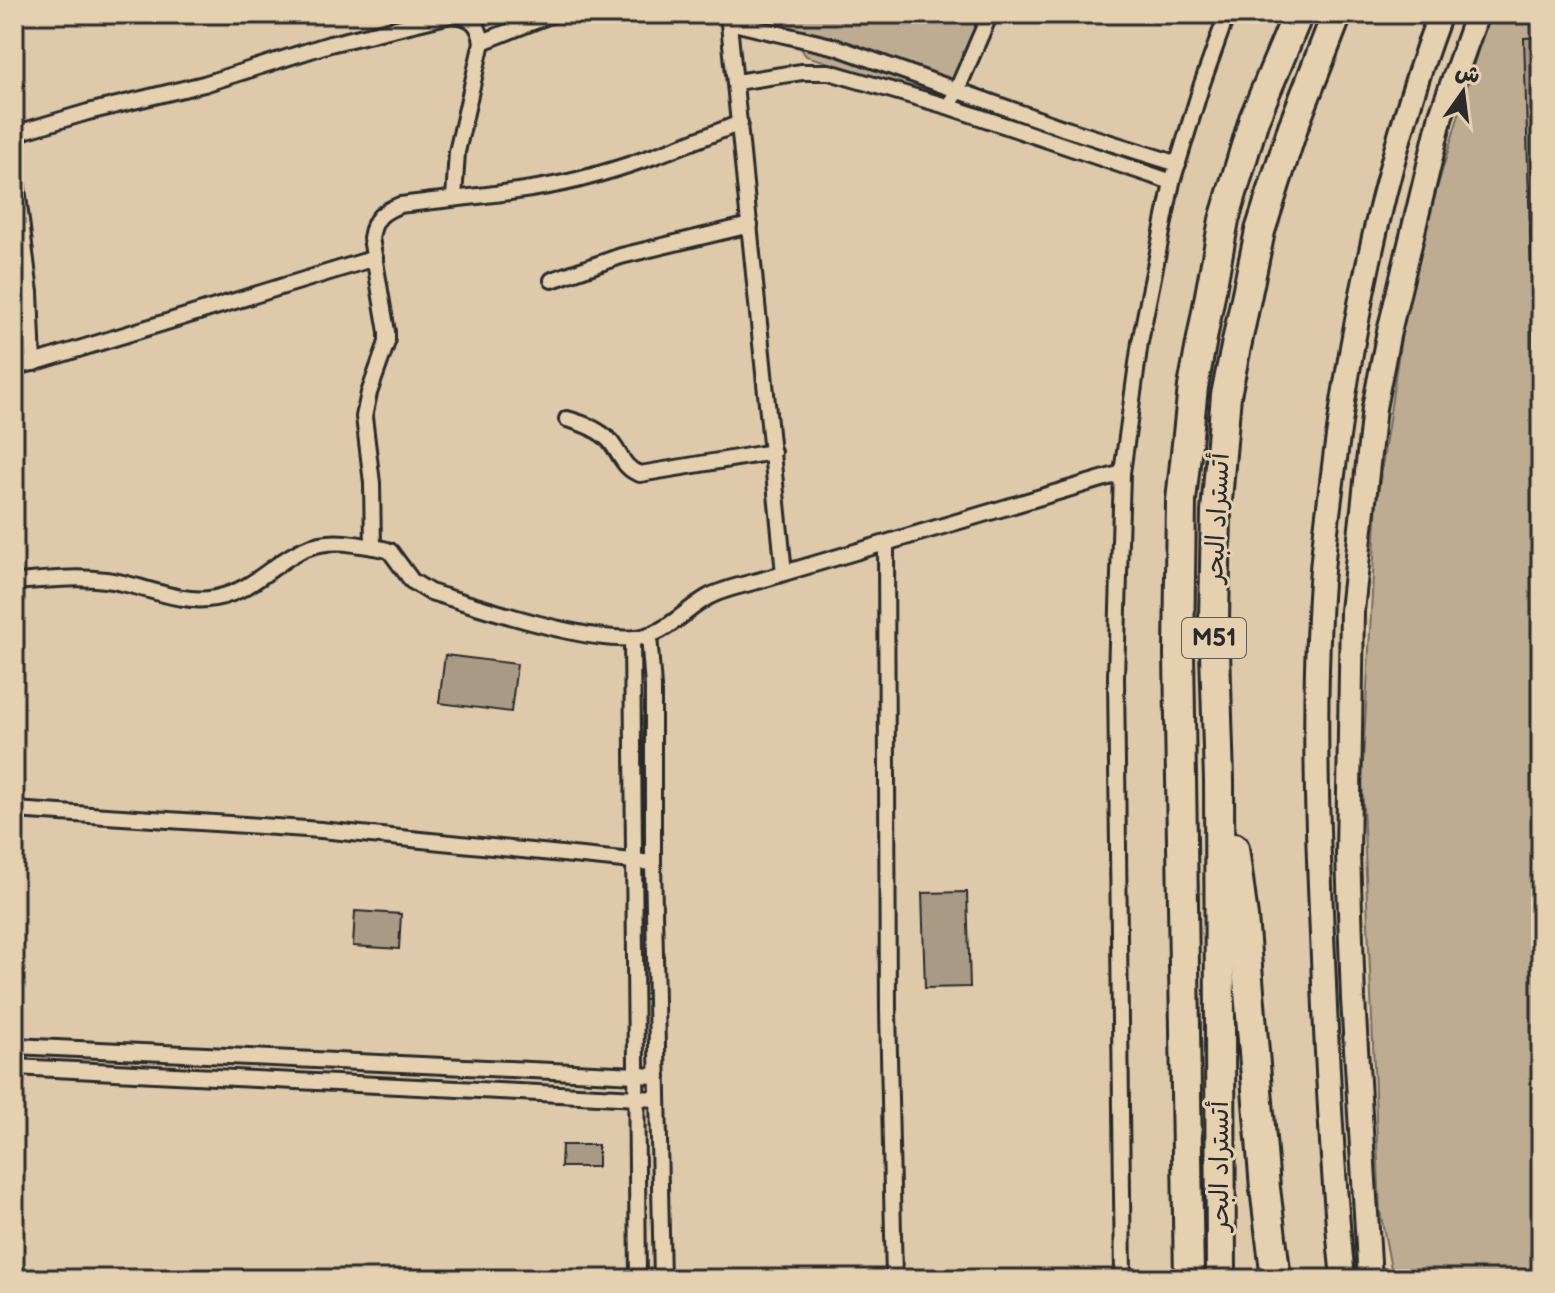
<svg xmlns="http://www.w3.org/2000/svg" width="1555" height="1293" font-family="'Balsamiq Sans','Playpen Sans Arabic',sans-serif">
  <style>
    .green { fill: #bdac92; stroke: #746c5e; stroke-width: 2 }
    .building { fill: #a99a85; stroke: #2b2b2b; stroke-width: 2 }
    .lines { fill: none; stroke-linecap: round; stroke-linejoin: round }
    .street-casing { stroke: #2b2b2b; stroke-width: 20 }
    .secondary-casing { stroke: #2b2b2b; stroke-width: 28 }
    .highway-casing { stroke: #2b2b2b; stroke-width: 34 }
    .street { stroke: #e5d0af; stroke-width: 14 }
    .secondary { stroke: #e5d0af; stroke-width: 22 }
    .highway { stroke: #e5d0af; stroke-width: 28 }
    .labels { text-anchor: middle; dominant-baseline: central; stroke-width: 6; stroke-linejoin: round; paint-order: stroke }
    .shield { fill: #e5d0af; stroke: #635c53; stroke-width: 2 }
    .shield-label { font-size: 24px; font-weight: bold; fill: #2b2b2b }
    .street-label { font-size: 26px; fill: #2b2b2b; stroke: #e5d0af }
  </style>
  <rect width="100%" height="100%" fill="#dec9aa"/>
  <filter id="ink" filterUnits="userSpaceOnUse"><feTurbulence type="fractalNoise" baseFrequency=".0125" numOctaves="2"/><feDisplacementMap in="SourceGraphic" scale="16" xChannelSelector="R" yChannelSelector="G"/><feConvolveMatrix kernelMatrix="1 2 1 2 8 2 1 2 1" color-interpolation-filters="sRGB"/></filter>
  <g filter="url(#ink)">
    <g class="green">
      <path d="M778,14h215l-35,87 -152,-45z"/>
      <path d="M1492,14h49v1265h-148l-13,-68 -18,-431 15,-279 32,-218 72,-243z"/>
    </g>
    <g class="building">
      <path d="M1541,37v422h-4l-13,-421z"/>
      <path d="M445,655l72,9 -6,48 -72,-9z"/>
      <path d="M967,892l3,95 -45,1 -3,-95z"/>
      <path d="M355,911l46,3 -2,35 -46,-3z"/>
      <path d="M562,1145h36v22h-37z"/>
    </g>
    <g class="lines">
      <g class="street-casing">
        <g id="street">
          <path d="M728,14l56,559 338,-100"/>
          <path d="M729,22l107,25 227,81 115,36"/>
          <path d="M482,42l71,-28"/>
          <path d="M736,82l66,-10h27l121,35 222,75"/>
          <path d="M953,99l37,-85"/>
          <path d="M14,138l10,-7 64,-19 116,-28 126,-40 121,-29c20,1 28,8 31,27l-25,110 -3,46"/>
          <path d="M14,164l16,129 3,70 -19,4"/>
          <path d="M552,280l69,-24 129,-31"/>
          <path d="M14,296l16,-3"/>
          <path d="M33,363l342,-105"/>
          <path d="M567,419c15,4 31,10 42,21 11,12 14,29 31,34l133,-22"/>
          <path d="M886,545l2,465 6,269"/>
          <path d="M373,547l-1,-64 -8,-66 5,-24 18,-51v-10l-16,-94c3,-20 11,-26 29,-33 59,-8 119,-11 177,-25 56,-14 110,-36 163,-57"/>
          <path d="M14,582c31,-2 61,-6 92,-2 35,4 73,25 109,18 57,-11 71,-65 139,-54 12,2 25,3 36,7l22,30 18,11c48,14 171,57 216,44 23,-6 41,-27 62,-39 20,-11 53,-15 76,-24"/>
          <path d="M649,635l4,52v176l9,416"/>
          <path d="M632,639l6,640"/>
          <path d="M14,810l307,20 332,33"/>
          <path d="M14,1046l644,30"/>
          <path d="M14,1067l644,32"/>
          <path d="M1123,1279l-7,-602 6,-204 18,-131 32,-160 30,-98 25,-70"/>
        </g>
      </g>
      <g class="secondary-casing">
        <g id="secondary">
          <path d="M1343,1279c-11,-107 -16,-214 -20,-321 -5,-114 -10,-227 -4,-341 2,-55 10,-111 17,-166 20,-149 51,-296 104,-437"/>
          <path d="M1370,1279l-17,-280 -5,-145 4,-243 22,-203 14,-72 53,-221 36,-101"/>
        </g>
      </g>
      <g class="highway-casing">
        <g id="highway">
          <path d="M1234,848l9,69 22,271 11,91"/>
          <path d="M1189,1279l-10,-625 2,-153 12,-114 31,-167 30,-101 44,-105"/>
          <path d="M1221,1279l-2,-499 -5,-160 2,-108 10,-117 34,-164 33,-104 44,-113"/>
        </g>
      </g>
      <use href="#street" class="street"/>
      <use href="#secondary" class="secondary"/>
      <use href="#highway" class="highway"/>
    </g>
  </g>
  <g class="labels">
    <rect class="shield" x="1182" y="618" width="64" height="40" rx="6"/>
    <g class="shield-label">
      <text x="1214" y="638">M51</text>
    </g>
    <g class="street-label">
      <text transform="translate(1218 518) rotate(-87)">أتستراد البحر</text>
      <text transform="translate(1220 1166) rotate(-90)">أتستراد البحر</text>
    </g>
  </g>
  <rect width="1555" height="1293" fill="none" stroke="#e5d0af" stroke-width="48"/>
  <rect x="24" y="24" width="1507" height="1245" fill="none" stroke="#2b2b2b" stroke-width="3" filter="url(#ink)"/>
  <g transform="translate(1463 92) rotate(14)" stroke="#e5d0af" stroke-width="6" paint-order="stroke">
  <path d="M0-6L14 30L0 20L-14 30Z" fill="#2b2b2b"/>
  <text y="-12" font-size="22" font-weight="bold" text-anchor="middle" fill="#2b2b2b">ش</text>
  </g>
</svg>
